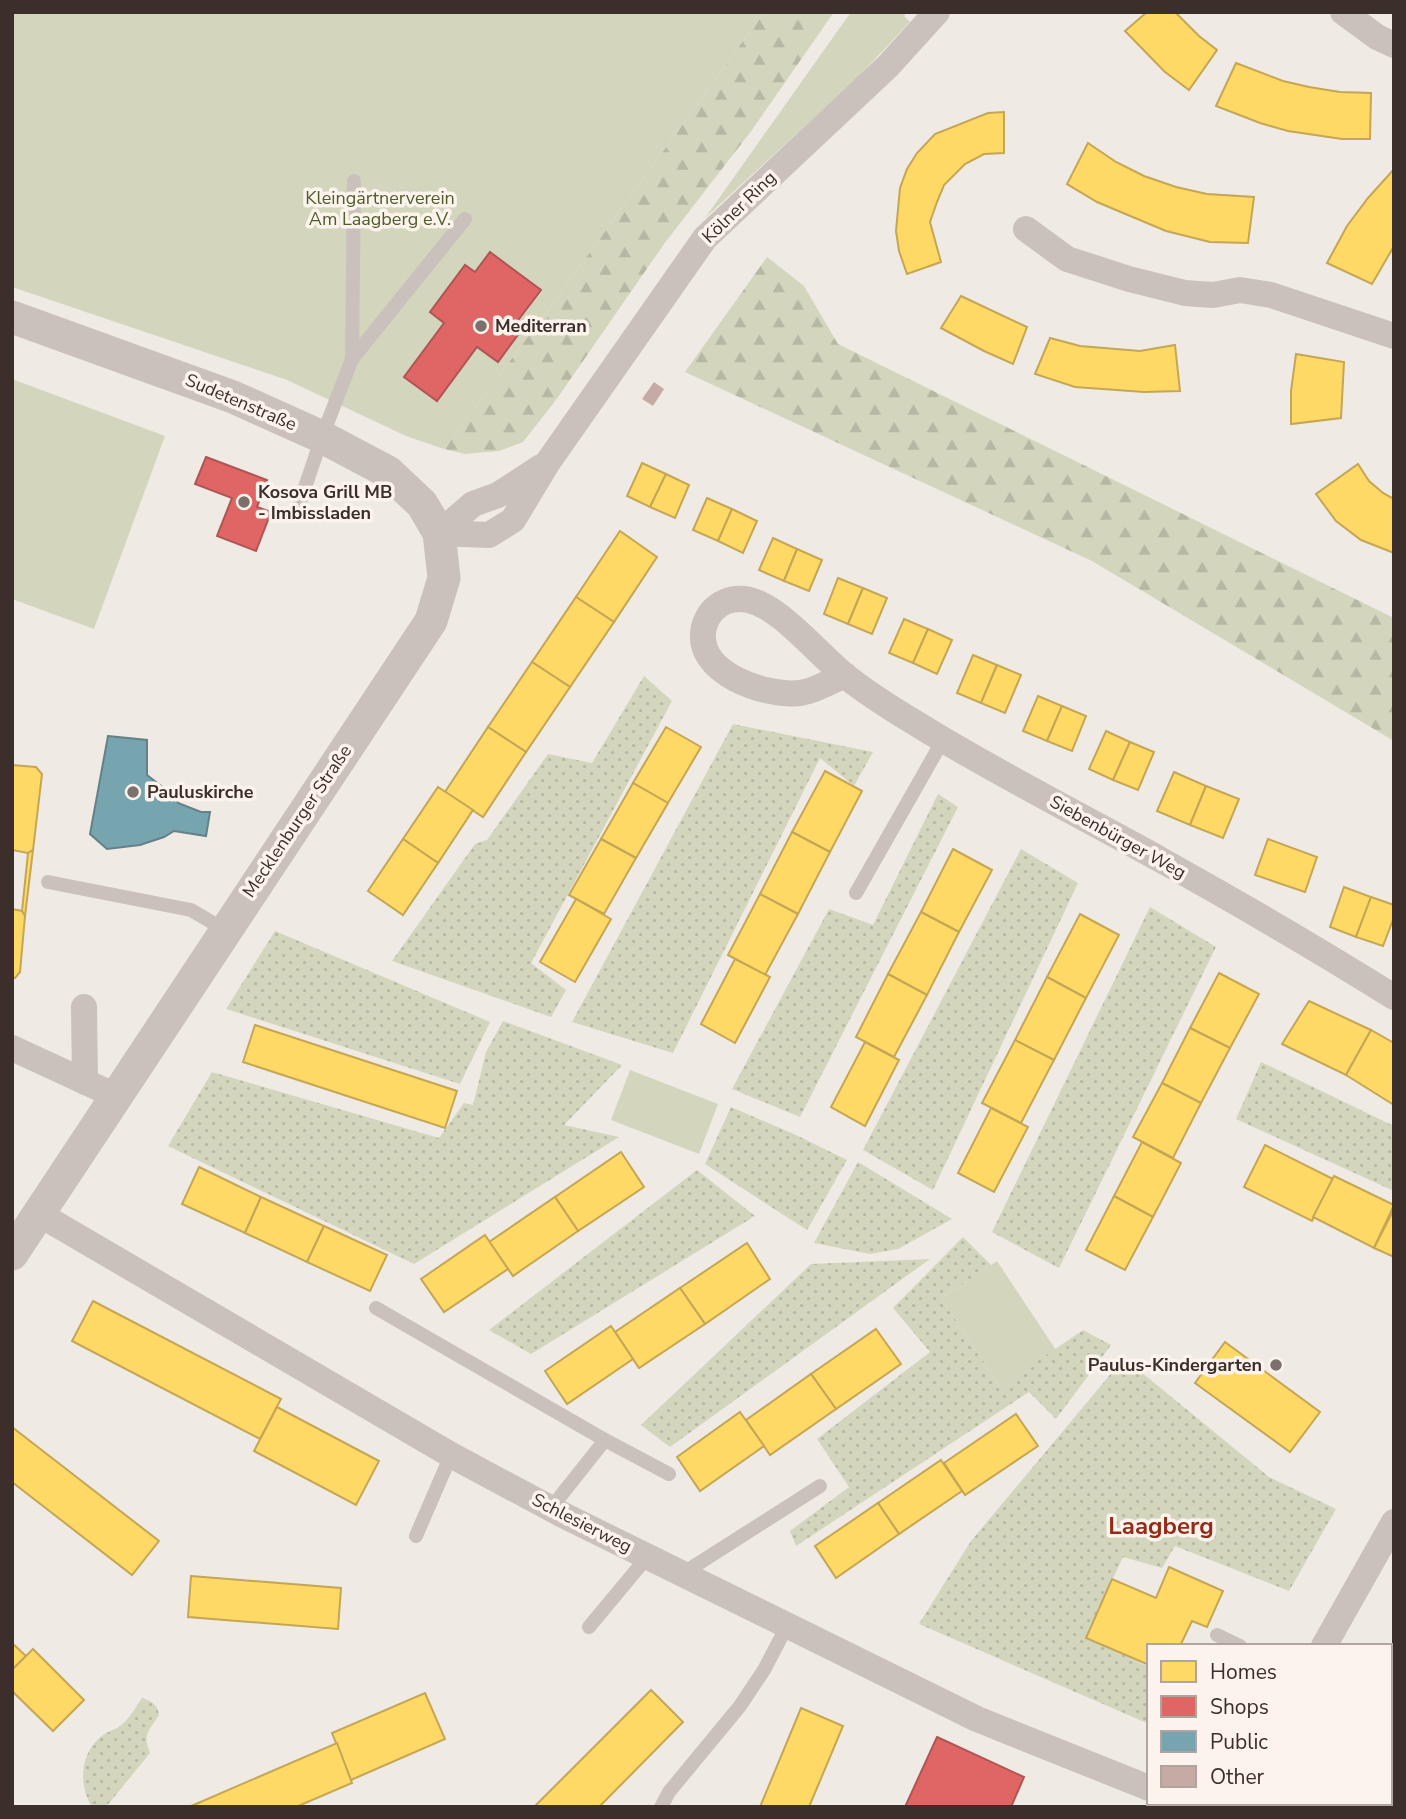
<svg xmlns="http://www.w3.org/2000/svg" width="1406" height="1819" font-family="'Nunito Sans',sans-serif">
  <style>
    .green { fill: #d3d6bd }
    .forest { fill: url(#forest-firs) }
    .park { fill: url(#park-dots) }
    .homes { fill: #ffd966; stroke: #c4a654; stroke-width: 2 }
    .shops { fill: #e06666; stroke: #af5554; stroke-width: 2 }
    .public { fill: #76a5af; stroke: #658187; stroke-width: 2 }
    .building { fill: #c5aba4 }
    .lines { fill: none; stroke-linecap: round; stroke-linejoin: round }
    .service { stroke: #cac1bc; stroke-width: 14 }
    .minor { stroke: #cac1bc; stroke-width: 26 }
    .tertiary { stroke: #cac1bc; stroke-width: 33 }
    .poi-dot { fill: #7b706b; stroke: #fcf3ed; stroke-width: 2.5 }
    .labels { text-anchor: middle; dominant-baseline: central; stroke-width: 7; stroke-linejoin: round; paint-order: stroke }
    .park-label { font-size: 18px; fill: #4f5d2b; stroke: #fcf3ed }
    .street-label { font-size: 18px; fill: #3c2e2a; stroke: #fcf3ed }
    .poi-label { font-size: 18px; font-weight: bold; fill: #3c2e2a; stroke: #fcf3ed; text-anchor: start }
    .district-label { font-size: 24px; font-weight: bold; fill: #932b1a; stroke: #fcf3ed }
  </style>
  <defs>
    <pattern id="forest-firs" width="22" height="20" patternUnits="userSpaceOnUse" patternTransform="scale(1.75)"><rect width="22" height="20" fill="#d3d6bd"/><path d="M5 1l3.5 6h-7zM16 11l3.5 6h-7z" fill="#b6b8a3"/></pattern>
    <pattern id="park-dots" width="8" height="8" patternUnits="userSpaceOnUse" patternTransform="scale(1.75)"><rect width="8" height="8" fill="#d3d6bd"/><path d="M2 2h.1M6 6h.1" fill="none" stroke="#b6b8a3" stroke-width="1.8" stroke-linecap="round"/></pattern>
  </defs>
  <rect width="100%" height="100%" fill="#f0eae4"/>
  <g class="green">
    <path d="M12,12h752l-213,294 -107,143 -38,-13 -119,-56 -275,-93z"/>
    <path d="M851,12h56l-3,4 6,6 -52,55 -153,141z"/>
    <path d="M12,379l153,57 -71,193 -82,-30z"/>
    <path d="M630,1070l88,34 -19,50 -88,-34z"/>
    <path d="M997,1261l59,89 -56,37 -59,-89z"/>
  </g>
  <g class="forest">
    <path d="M764,12h70l-82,118 -88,114 -108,156 -33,42 -24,9 -34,3 -21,-5 107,-143z"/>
    <path d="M767,257l37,29 34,58 556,274v123l-302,-180 -407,-189z"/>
  </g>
  <g class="park">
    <path d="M644,676l28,25 -141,262 35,27 -15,27 -159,-56 83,-117 12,-4 61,-86 44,9z"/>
    <path d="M733,724l140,28 -19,34 -34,-28 -147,295 -101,-31z"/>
    <path d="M938,794l20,13 -158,310 -68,-28 97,-180 44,16z"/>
    <path d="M1021,849l57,34 -145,307 -70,-40z"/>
    <path d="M1150,907l66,40 -157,321 -67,-36z"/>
    <path d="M275,931l215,91 -30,62 -234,-75z"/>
    <path d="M503,1021l119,44 -58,60 55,12 -205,127 -246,-118 44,-74 227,66 25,-35 9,2 13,-53z"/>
    <path d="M1261,1062l133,64v65l-158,-72z"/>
    <path d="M731,1107l65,28 51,25 -40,70 -102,-66z"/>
    <path d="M858,1162l94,57 -54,30 -28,5 -56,-11z"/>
    <path d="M697,1170l58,46 -224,138 -42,-24z"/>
    <path d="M963,1237l28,28 -50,33 59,89 83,-57 28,15 -55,74 -27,-27 -233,154 -6,-15 59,-44 -32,-48 113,-87 -37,-44z"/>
    <path d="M930,1259l-260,188 -29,-22 170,-161z"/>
    <path d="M1124,1358l145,119 67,32 -47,82 -114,-45 -13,22 -39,-11 -37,80 63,30v57l-230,-100 52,-83z"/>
    <path d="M142,1698c10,3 16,7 17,17 -10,17 -17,17 -9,38l-44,54h-14c-14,-22 -12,-55 10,-71 5,-5 14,-6 19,-11 8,-6 15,-18 21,-27z"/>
  </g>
  <g class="homes">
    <path d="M1147,12h28l24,24 18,14 -28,40 -24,-18 -40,-41z"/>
    <path d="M1236,63l47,18 26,6 31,5 31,1 -1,46h-28l-54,-8 -28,-8 -44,-17z"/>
    <path d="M1004,112v41l-20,1 -19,10 -21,21 -7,17 -7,20 11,40 -34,12 -8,-23 -3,-20 4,-43 7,-19 10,-16 18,-19 53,-21z"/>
    <path d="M1088,143l28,19 28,14 32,11 31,7 47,3 -6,46 -38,-1 -44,-11 -69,-29 -30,-18z"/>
    <path d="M1394,169v77l-22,38 -45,-21 20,-37 21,-28z"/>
    <path d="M961,296l66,31 -14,37 -29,-13 -43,-23z"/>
    <path d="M1050,338l30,8 60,5 35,-6 5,46 -36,1 -69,-5 -40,-13z"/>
    <path d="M1296,354l48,8 -3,56 -50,6v-33z"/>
    <path d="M642,463l24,11 -16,33 -23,-11z"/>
    <path d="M1358,464l11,17 14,12 11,6v54l-33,-13 -25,-19 -20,-27z"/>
    <path d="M666,474l23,11 -14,33 -25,-11z"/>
    <path d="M707,498l25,11 -14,32 -25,-11z"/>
    <path d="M732,509l25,12 -14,32 -25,-12z"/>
    <path d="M620,531l37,26 -43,65 -38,-25z"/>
    <path d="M773,538l24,11 -13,32 -25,-11z"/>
    <path d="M797,549l25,11 -13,31 -25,-10z"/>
    <path d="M838,578l25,10 -15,36 -24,-10z"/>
    <path d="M863,588l24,10 -15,36 -24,-10z"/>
    <path d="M576,597l38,25 -44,65 -38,-25z"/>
    <path d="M904,619l24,10 -15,34 -24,-10z"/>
    <path d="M928,629l24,11 -15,34 -24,-11z"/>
    <path d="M973,655l24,10 -16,38 -24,-10z"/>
    <path d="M532,662l38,25 -44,65 -38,-25z"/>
    <path d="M997,665l24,10 -16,38 -24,-10z"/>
    <path d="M1038,696l24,10 -15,35 -24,-10z"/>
    <path d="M1062,706l24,10 -14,35 -25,-10z"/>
    <path d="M488,727l38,25 -43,65 -38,-25z"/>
    <path d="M666,727l35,20 -33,56 -35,-20z"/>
    <path d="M1106,731l24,11 -17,38 -24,-11z"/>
    <path d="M1130,742l24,10 -16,38 -25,-10z"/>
    <path d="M12,765l24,2 6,7 -9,76 -5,3 -16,-3z"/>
    <path d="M825,771l37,20 -32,61 -38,-20z"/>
    <path d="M1174,772l32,14 -16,39 -33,-14z"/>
    <path d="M633,783l35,20 -32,55 -35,-19z"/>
    <path d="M1206,786l33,13 -16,39 -33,-13z"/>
    <path d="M438,787l35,23 -35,53 -35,-24z"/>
    <path d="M792,832l38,20 -32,62 -38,-20z"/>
    <path d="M403,839l35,24 -35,52 -35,-24z"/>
    <path d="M601,839l35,19 -32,56 -35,-19z"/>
    <path d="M1268,839l49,18 -12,35 -50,-17z"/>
    <path d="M953,849l39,21 -33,62 -38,-20z"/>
    <path d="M33,850l-8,66 -3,-5 6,-58z"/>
    <path d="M1344,887l27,10 -15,40 -26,-10z"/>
    <path d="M760,894l38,20 -33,61 -37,-20z"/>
    <path d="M1371,897l23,8v12l-11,29 -27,-9z"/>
    <path d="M576,899l35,20 -36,63 -35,-20z"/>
    <path d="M12,909l10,2 3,5 -5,56 -5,6h-3z"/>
    <path d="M921,912l38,20 -32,63 -39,-21z"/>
    <path d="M1080,914l39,21 -33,63 -39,-21z"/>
    <path d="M735,959l35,18 -35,66 -34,-19z"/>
    <path d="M1219,973l40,21 -29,54 -40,-20z"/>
    <path d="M888,974l39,21 -33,62 -38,-20z"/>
    <path d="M1047,977l39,21 -32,62 -39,-20z"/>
    <path d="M1309,1001l62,29 -25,45 -64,-31z"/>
    <path d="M255,1025l202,66 -12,37 -202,-66z"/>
    <path d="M1190,1028l40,20 -29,55 -39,-20z"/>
    <path d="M1371,1030l23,13v62l-48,-30z"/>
    <path d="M1015,1040l39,20 -33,63 -39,-20z"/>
    <path d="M865,1042l34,18 -34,66 -34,-19z"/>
    <path d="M1162,1083l39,20 -28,55 -40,-21z"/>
    <path d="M991,1108l37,19 -34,65 -36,-19z"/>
    <path d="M1142,1142l39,21 -28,54 -39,-21z"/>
    <path d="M1265,1145l68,34 -21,42 -68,-34z"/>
    <path d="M621,1152l23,35 -66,44 -23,-34z"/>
    <path d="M199,1167l62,30 -16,36 -63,-29z"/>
    <path d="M1334,1176l60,29 -20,43 -61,-31z"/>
    <path d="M1114,1196l39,21 -28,53 -39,-20z"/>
    <path d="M261,1197l63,29 -17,36 -62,-29z"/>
    <path d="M555,1197l23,34 -65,45 -24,-34z"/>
    <path d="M1394,1209v48l-20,-9z"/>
    <path d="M324,1226l63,29 -17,36 -63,-29z"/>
    <path d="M485,1235l23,34 -64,43 -23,-33z"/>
    <path d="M747,1243l23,36 -65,45 -25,-36z"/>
    <path d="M680,1288l25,36 -66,44 -24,-36z"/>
    <path d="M93,1301l188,98 -21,40 -188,-98z"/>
    <path d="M611,1326l22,33 -66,45 -22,-33z"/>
    <path d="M876,1329l25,35 -65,45 -25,-35z"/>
    <path d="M1225,1342l95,70 -30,40 -95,-69z"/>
    <path d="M811,1374l25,35 -66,46 -24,-35z"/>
    <path d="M277,1407l102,54 -23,44 -102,-54z"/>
    <path d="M740,1412l24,34 -64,45 -23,-34z"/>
    <path d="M1016,1414l22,32 -73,49 -21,-32z"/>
    <path d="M12,1427l147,114 -27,34 -120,-93z"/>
    <path d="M941,1460l21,31 -63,43 -21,-31z"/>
    <path d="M878,1503l21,31 -63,44 -21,-32z"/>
    <path d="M1169,1567l54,24 -16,36 -15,-6 -12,25h-31v19l-63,-27 26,-59 44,19z"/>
    <path d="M191,1576l150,12 -3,41 -150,-12z"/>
    <path d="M12,1643l14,13 -14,14z"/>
    <path d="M33,1649l51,51 -31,31 -41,-40v-21z"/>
    <path d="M1390,1664l4,2v65l-4,8z"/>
    <path d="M651,1690l32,32 -84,85h-65z"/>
    <path d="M425,1693l20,46 -94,41 -19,-47z"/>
    <path d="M801,1708l42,18 -34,81h-49z"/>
    <path d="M337,1743l15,40 -56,24h-107z"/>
    <path d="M1390,1748l4,2v57h-20l-7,-4h23z"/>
  </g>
  <g class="shops">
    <path d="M490,252l51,38 -25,33 7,5 -25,34 -21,-15 -40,54 -33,-24 40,-54 -14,-11 35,-47 10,7z"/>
    <path d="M206,457l61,23 -10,27 14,5 -15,39 -39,-15 15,-38 -37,-14z"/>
    <path d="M937,1737l87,40 -13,30h-106z"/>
  </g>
  <path class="public" d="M108,736l39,4v35l27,21 4,7 23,9h9l-4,24 -32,-5 -10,6 -24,8 -33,4 -17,-15z"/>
  <path class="building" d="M654,382l10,7 -11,17 -11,-7z"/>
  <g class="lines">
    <g class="service">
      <path d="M352,359l2,-178"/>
      <path d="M297,511l25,-74 30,-78 113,-140"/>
      <path d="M48,882l143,28 34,20"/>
      <path d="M856,893l87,-153"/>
      <path d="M376,1308l229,132 64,34"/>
      <path d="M551,1508l54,-68"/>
      <path d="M416,1536l35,-81"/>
      <path d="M682,1574l138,-88"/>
      <path d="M589,1627l59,-71"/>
      <path d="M1217,1635l23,11"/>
      <path d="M661,1807l8,-15 71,-86 24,-36 23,-44"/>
    </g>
    <g class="minor">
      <path d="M1343,12l34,25 17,8"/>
      <path d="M1026,229l41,30 62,20 56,14 28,2 27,-5 31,5 123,41"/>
      <path d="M439,533l50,2 24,-15 35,-58 157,-224 183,-172 49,-54"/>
      <path d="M439,533l34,-29 25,-9 43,-28"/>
      <path d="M845,675c-14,6 -30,16 -45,18 -34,4 -107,-20 -96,-66 7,-25 31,-34 54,-24 28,12 60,50 85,71 22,18 49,35 74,50 79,49 163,91 244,136 79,44 156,89 233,137"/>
      <path d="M84,1007l1,75"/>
      <path d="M12,1048l104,48"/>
      <path d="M39,1214l412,241 110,59 416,205 172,69"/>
      <path d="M1324,1646l70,-124"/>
      <path d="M1187,1803l9,4"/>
      <path d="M1231,1807l2,-4"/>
    </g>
    <path class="tertiary" d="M12,317l221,80 89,40 66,35 34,32 17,29 5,45 -13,43 -419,633"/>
  </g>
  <g class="poi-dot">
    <circle cx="481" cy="326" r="7"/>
    <circle cx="244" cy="502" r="7"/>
    <circle cx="133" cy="792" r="7"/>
    <circle cx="1276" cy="1365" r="7"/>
  </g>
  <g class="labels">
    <g class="park-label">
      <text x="380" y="198">Kleingärtnerverein<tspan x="380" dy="21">Am Laagberg e.V.</tspan></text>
    </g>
    <g class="street-label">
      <text transform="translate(739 207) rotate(-44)">Kölner Ring</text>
      <text transform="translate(241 402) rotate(23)">Sudetenstraße</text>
      <text transform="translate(297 821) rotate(-56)">Mecklenburger Straße</text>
      <text transform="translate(1118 837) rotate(29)">Siebenbürger Weg</text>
      <text transform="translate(582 1523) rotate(27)">Schlesierweg</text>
    </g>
    <g class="poi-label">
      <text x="495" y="326">Mediterran</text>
      <text x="258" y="492">Kosova Grill MB<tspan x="258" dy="21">- Imbissladen</tspan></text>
      <text x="147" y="792">Pauluskirche</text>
      <text x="1262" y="1365" text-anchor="end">Paulus-Kindergarten</text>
    </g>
    <g class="district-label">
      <text x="1161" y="1526">Laagberg</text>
    </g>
  </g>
  <rect width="1406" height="1819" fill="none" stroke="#3c2e2a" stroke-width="28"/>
  <rect x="1147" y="1644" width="245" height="161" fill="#fcf3ed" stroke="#afa49f" stroke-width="2"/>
  <rect x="1161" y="1661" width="35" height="21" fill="#ffd966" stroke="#afa49f" stroke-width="2"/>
  <text x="1210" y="1679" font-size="21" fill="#3c2e2a">Homes</text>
  <rect x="1161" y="1696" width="35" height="21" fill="#e06666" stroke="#afa49f" stroke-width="2"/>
  <text x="1210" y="1714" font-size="21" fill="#3c2e2a">Shops</text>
  <rect x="1161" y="1731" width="35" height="21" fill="#76a5af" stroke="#afa49f" stroke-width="2"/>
  <text x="1210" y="1749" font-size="21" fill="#3c2e2a">Public</text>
  <rect x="1161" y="1766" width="35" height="21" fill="#c5aba4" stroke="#afa49f" stroke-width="2"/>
  <text x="1210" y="1784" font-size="21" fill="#3c2e2a">Other</text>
</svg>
